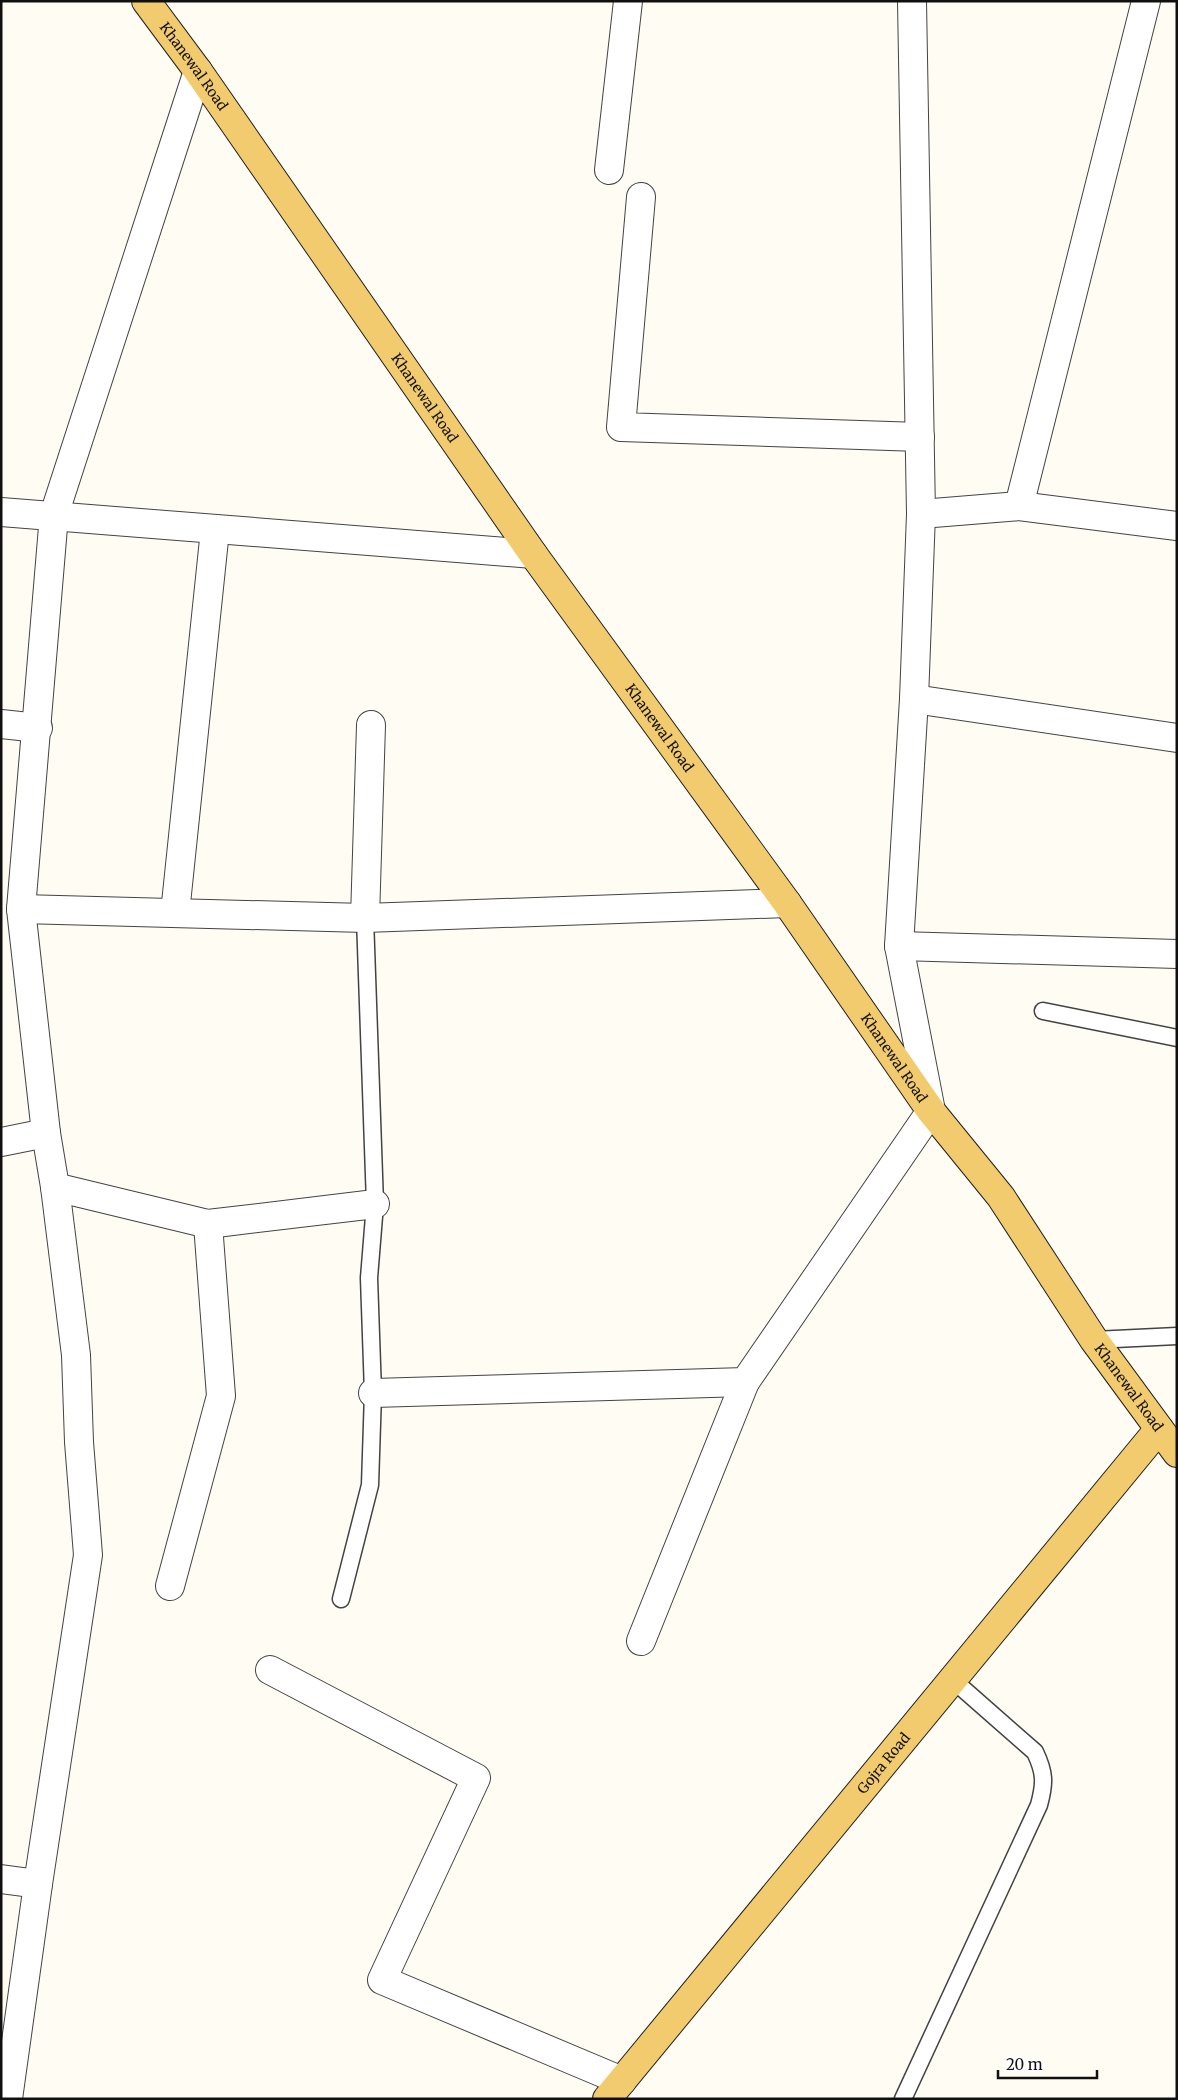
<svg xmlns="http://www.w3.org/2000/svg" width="1178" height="2100" font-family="Merriweather,serif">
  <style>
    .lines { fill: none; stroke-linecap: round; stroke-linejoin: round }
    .service-casing { stroke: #434343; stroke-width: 19 }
    .minor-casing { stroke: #434343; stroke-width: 30 }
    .primary-casing { stroke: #212121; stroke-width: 30 }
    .service { stroke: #fff; stroke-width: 16 }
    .minor { stroke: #fff; stroke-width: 28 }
    .primary { stroke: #f3cb6f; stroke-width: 28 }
    .labels { text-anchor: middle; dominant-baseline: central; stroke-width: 5; stroke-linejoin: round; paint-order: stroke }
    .street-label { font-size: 14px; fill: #101010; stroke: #fff }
  </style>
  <rect width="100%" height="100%" fill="#fefcf3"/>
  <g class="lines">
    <g class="service-casing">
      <g id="service">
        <path d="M1043,1011l134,27"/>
        <path d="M1094,1340l83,-4"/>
        <path d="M341,1599l29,-114 3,-92 -4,-115 6,-74 -10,-286"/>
        <path d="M903,2099l136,-294c6,-22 6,-32 -4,-53l-82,-72"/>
      </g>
    </g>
    <g class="minor-casing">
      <g id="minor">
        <path d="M609,170l19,-169"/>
        <path d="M641,197l-20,230 299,10"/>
        <path d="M1019,506l127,-505"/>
        <path d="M1,512l532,42"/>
        <path d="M921,514l98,-8 158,20"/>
        <path d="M914,699l263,39"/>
        <path d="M1,724l37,4"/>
        <path d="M21,909l344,9 422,-15"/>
        <path d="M175,913l40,-383"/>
        <path d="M365,918l6,-193"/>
        <path d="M899,946l278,8"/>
        <path d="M1,1142l45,-9"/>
        <path d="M55,1187l153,37 167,-20"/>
        <path d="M373,1393l372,-11 186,-271 -32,-165 15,-247 7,-185 -9,-513"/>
        <path d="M170,1586l51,-190 -13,-172"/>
        <path d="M641,1641l104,-259"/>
        <path d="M270,1670l206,108 -94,202 240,101"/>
        <path d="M1,1879l37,5"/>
        <path d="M8,2099l30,-215 50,-329 -9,-113 -3,-87 -21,-168 -9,-54 -25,-224 33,-394 144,-444"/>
      </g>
    </g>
    <g class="primary-casing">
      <g id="primary">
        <path id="s1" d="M146,1l52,70 335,483 254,349 144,208 70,86 93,143 83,113"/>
        <path id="s2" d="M607,2099l552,-670"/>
      </g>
    </g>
    <use href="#service" class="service"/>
    <use href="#minor" class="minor"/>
    <use href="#primary" class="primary"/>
  </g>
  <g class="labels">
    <g class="street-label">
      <text stroke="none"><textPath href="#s1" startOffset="81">Khanewal Road</textPath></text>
      <text stroke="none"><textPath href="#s1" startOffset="485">Khanewal Road</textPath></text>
      <text stroke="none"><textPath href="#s1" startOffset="890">Khanewal Road</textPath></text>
      <text stroke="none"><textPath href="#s1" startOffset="1295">Khanewal Road</textPath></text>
      <text stroke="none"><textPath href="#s1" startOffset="1700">Khanewal Road</textPath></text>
      <text stroke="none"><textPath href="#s2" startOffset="435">Gojra Road</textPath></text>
    </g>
  </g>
  <rect width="1178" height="2100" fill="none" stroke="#101010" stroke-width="5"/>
  <path d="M998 2070v8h99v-8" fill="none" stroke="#101010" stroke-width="2.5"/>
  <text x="1006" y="2070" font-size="15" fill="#101010" stroke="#ffffff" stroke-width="4" paint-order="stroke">20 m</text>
</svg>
